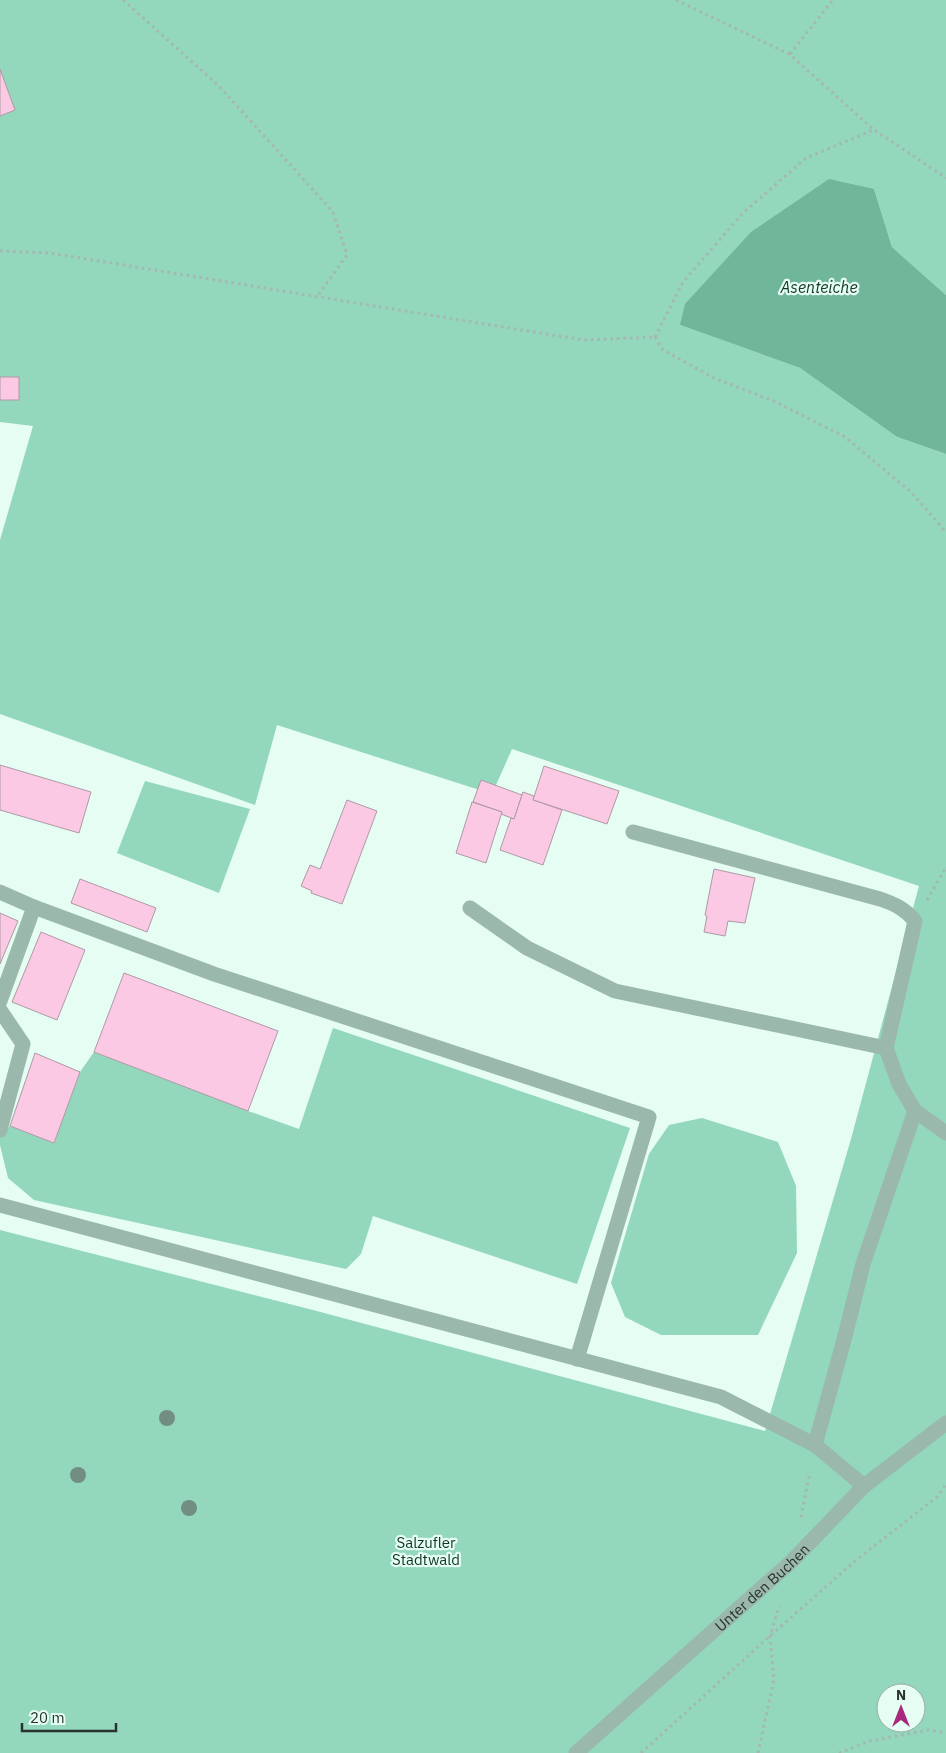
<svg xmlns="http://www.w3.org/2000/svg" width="946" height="1753" font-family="'IBM Plex Sans',sans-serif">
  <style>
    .green { fill: #93d7bc; fill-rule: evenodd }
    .water { fill: #70b69b }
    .building { fill: #fbc9e4; stroke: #ae99a4 }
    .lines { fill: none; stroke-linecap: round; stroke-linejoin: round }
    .path { stroke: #a5b7af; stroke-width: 3; stroke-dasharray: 2.5 4; stroke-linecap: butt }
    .minor { stroke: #9ab8ab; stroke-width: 15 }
    .tree { fill: #728e83 }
    .labels { text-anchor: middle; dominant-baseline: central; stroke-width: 4.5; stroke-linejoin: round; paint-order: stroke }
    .park-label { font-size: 15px; fill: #133429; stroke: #e5fdf2 }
    .street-label { font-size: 15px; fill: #2b3330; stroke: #e5fdf2 }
    .water-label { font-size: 16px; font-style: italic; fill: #17382c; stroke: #e5fdf2 }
  </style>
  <rect width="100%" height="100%" fill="#e5fdf2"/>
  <g class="green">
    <path d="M0,0h946v295l-54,-48 -18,-58 -194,136 120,43 97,69 49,17v1299h-946v-523l313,80 452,121 86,-292 68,-253 -407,-137 -20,45 -215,-69 -22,80 -255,-91v-174l33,-114 -33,-4zM886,1693h30v30h-30z"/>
    <path d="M145,781l105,28 -31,84 -102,-40z"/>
    <path d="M333,1028l297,100 -53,156 -204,-68 -12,38 -15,15 -312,-69 -26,-22 -8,-33v-10l10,-9 44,17 26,-71 14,-20 154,59 51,18z"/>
    <path d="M702,1118l76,24 18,44 1,67 -39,82h-97l-36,-18 -14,-34 38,-129 20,-29z"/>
  </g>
  <path class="water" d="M829,179l45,10 18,58 54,48v159l-49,-17 -97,-69 -120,-43 5,-21 66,-72z"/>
  <g class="building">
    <path d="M0,69l15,41 -15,6z"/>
    <rect x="0" y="377" width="19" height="23"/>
    <path d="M0,765l91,27 -12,41 -79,-23z"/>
    <path d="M544,766l75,25 -12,33 -74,-24z"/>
    <path d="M481,780l41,15 -8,24 -13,-5 1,-2 -29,-10z"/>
    <path d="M523,792l11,4 -1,4 29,10 -19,55 -43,-15 11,-32 3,1z"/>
    <path d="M347,800l30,11 -35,93 -31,-11 1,-2 -11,-5 9,-21 10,4z"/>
    <path d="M472,802l30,10 -16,51 -30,-10z"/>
    <path d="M714,869l41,9 -10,45 -17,-2 -3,15 -21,-4 3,-16 -2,-1z"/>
    <path d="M80,879l76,29 -9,24 -76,-29z"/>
    <path d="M0,913l18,8 -18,43z"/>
    <path d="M41,932l44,18 -28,70 -45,-18z"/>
    <path d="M124,973l154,58 -30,80 -154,-59z"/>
    <path d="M35,1053l45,19 -26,71 -44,-17z"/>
  </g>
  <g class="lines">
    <g class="path">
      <path d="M123,0l96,86 114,126 14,43 -30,42"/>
      <path d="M676,0l113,54 84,75 73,49"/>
      <path d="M790,54l43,-54"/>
      <path d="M0,251l50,2 533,87 72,-3"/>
      <path d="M655,337l8,13 51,28 62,24 69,35 66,55 35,40"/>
      <path d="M655,337l28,-55 59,-68 64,-56 67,-28"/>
      <path d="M927,900l19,-33"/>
      <path d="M801,1517l9,-45"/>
      <path d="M641,1753l129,-117 85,-75 82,-64 9,-13"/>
      <path d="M758,1753l16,-73 -4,-44 9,-30"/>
      <path d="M839,1753l31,-12 58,-11 18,3"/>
    </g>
    <g class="minor">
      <path d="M633,832l247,67c15,5 25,10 35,22l-29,127 13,36 16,27 31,22"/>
      <path d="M0,892l34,15 180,67 435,143 -72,242"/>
      <path d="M470,908l57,40 88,43 271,57"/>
      <path d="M0,1001l34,-94"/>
      <path d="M0,1010l23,34 -23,86"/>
      <path d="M0,1205l721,192 94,48 49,41"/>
      <path d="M815,1445l30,-109 18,-72 52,-153"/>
      <path id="s1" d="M576,1753l216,-192 72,-75 82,-63"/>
    </g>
  </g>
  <g class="tree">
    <circle cx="167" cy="1418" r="8"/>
    <circle cx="78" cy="1475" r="8"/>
    <circle cx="189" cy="1508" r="8"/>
  </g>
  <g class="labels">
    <g class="park-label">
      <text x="426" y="1542">Salzufler<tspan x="426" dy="17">Stadtwald</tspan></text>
    </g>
    <g class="street-label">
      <text stroke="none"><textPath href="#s1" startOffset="249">Unter den Buchen</textPath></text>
    </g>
    <g class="water-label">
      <text x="819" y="287">Asenteiche</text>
    </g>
  </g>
  <g transform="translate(901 1708)"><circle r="24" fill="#e5fdf2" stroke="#9baca4"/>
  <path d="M0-4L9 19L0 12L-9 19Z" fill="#a72a7c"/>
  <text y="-8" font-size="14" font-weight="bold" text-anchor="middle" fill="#2b3330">N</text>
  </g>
  <path d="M22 1723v8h94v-8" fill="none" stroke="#2b3330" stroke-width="2.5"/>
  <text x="30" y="1723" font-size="15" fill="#2b3330" stroke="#e5fdf2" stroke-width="4" paint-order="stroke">20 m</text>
</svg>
